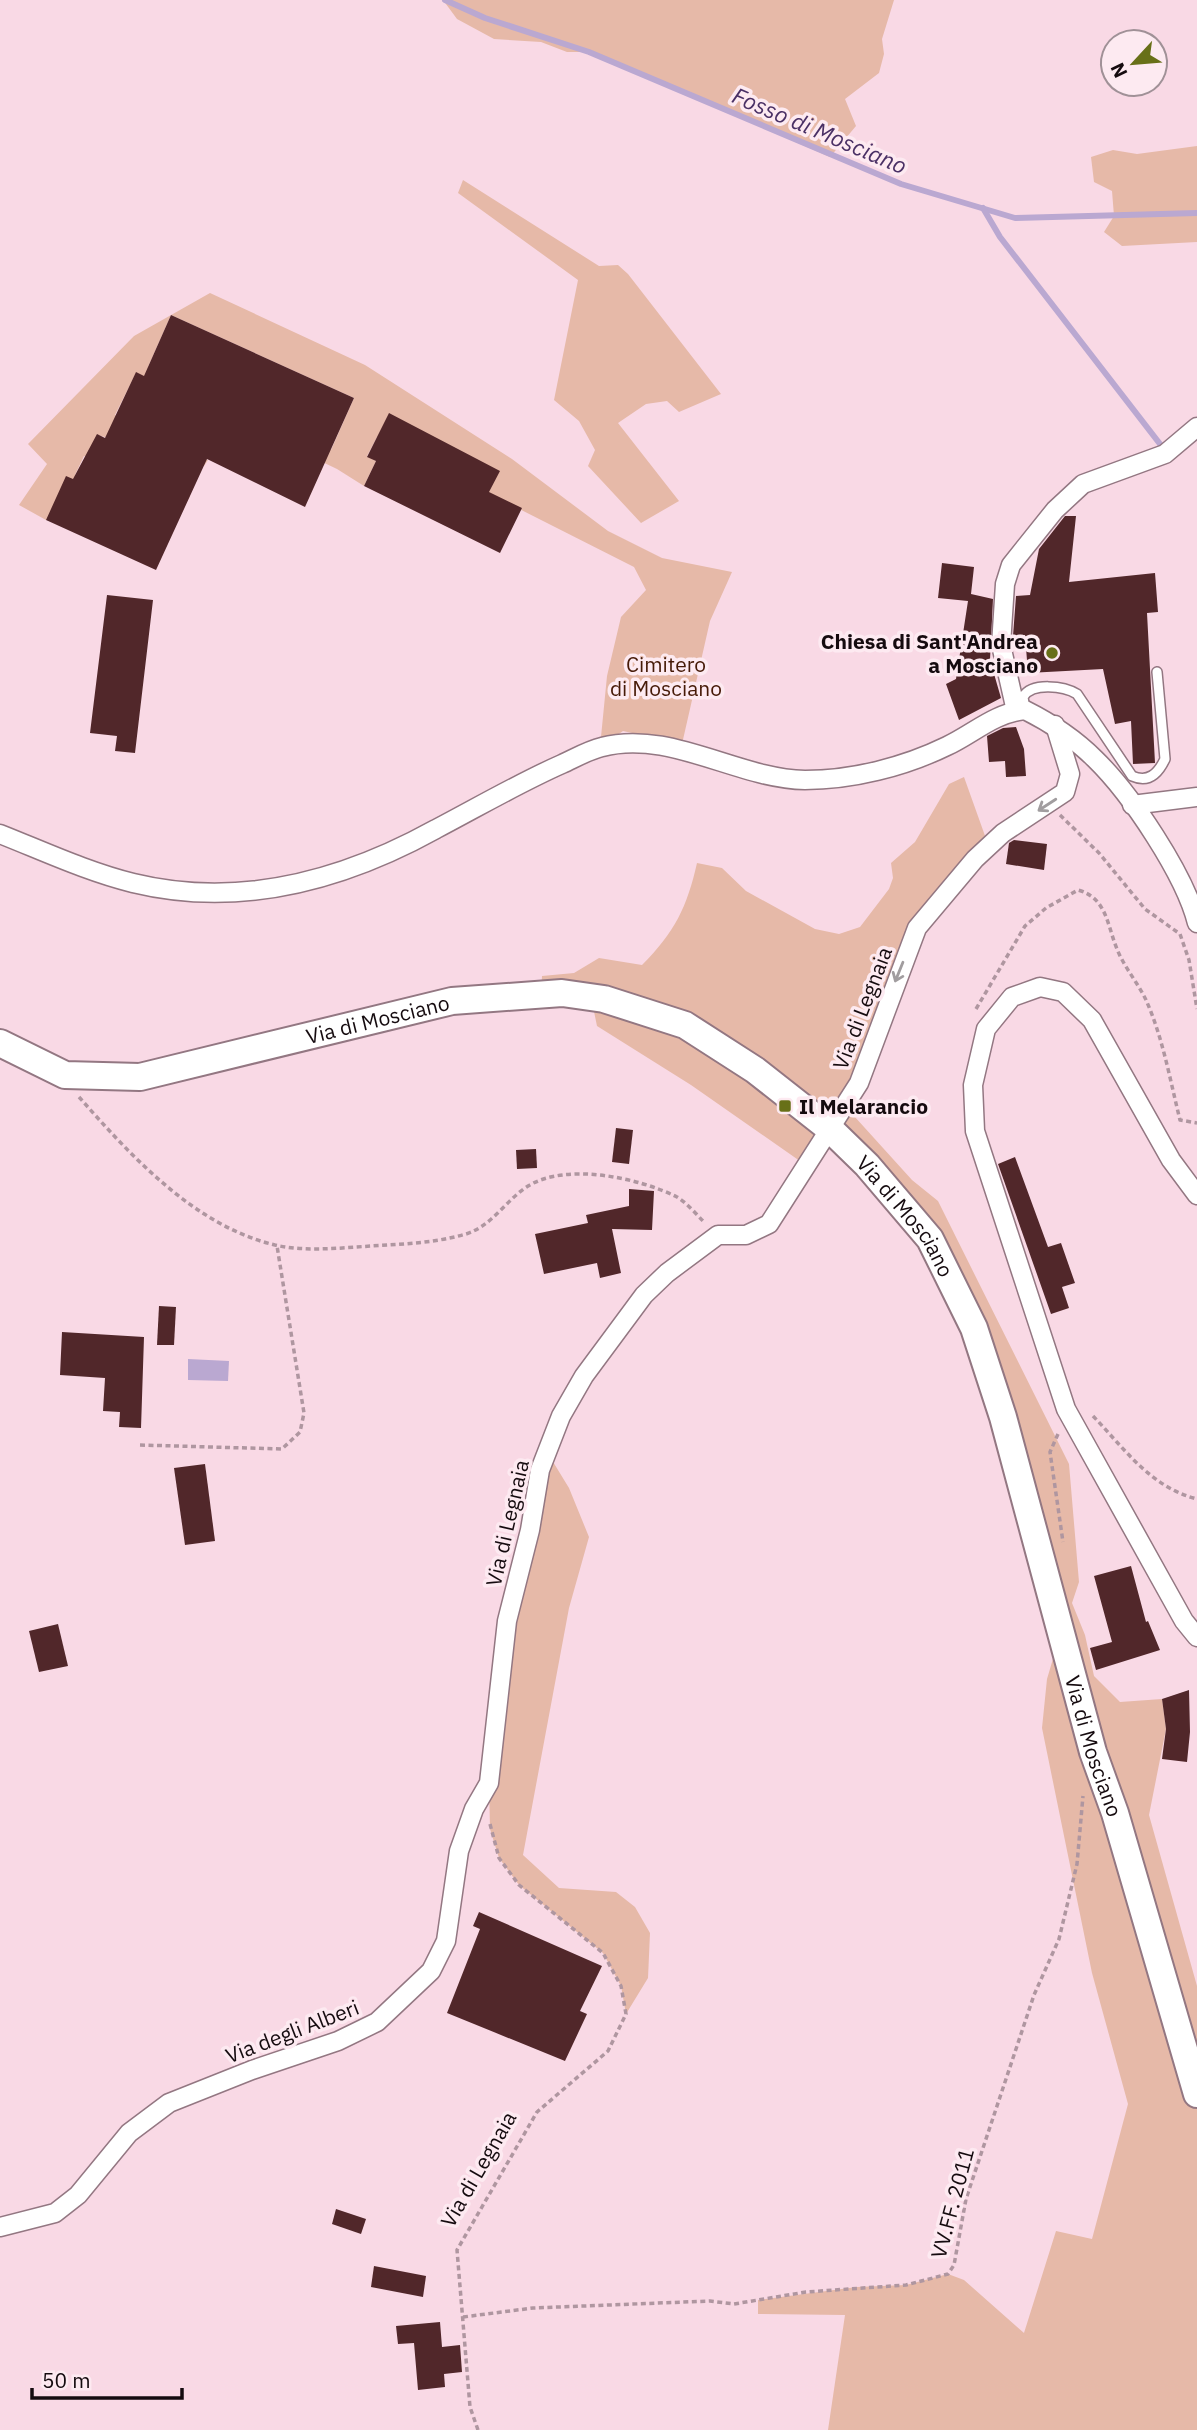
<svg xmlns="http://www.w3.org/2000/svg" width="1197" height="2430" font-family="'IBM Plex Sans',sans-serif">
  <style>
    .green { fill: #e6b9a8; fill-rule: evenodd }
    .water { fill: #baa8d1 }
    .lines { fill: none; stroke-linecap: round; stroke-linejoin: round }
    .stream { stroke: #baa8d1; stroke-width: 6 }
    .building { fill: #51272a }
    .service-casing { stroke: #937782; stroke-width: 12 }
    .minor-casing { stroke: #937782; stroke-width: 21 }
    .secondary-casing { stroke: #937782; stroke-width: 30 }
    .path { stroke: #af96a0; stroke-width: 3.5; stroke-dasharray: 5 3.5; stroke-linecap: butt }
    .service { stroke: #fff; stroke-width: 9 }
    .minor { stroke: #fff; stroke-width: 18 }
    .secondary { stroke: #fff; stroke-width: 26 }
    .oneway { stroke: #a19d9f }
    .poi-dot { fill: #687018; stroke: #fdeaf1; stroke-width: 2.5 }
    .labels { text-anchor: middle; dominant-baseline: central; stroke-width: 7; stroke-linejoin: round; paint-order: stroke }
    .poi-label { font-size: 21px; font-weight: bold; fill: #150b0f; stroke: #fdeaf1; text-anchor: end }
    .park-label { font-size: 21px; fill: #461a07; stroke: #fdeaf1 }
    .street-label { font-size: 21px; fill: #150b0f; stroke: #fdeaf1 }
    .water-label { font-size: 23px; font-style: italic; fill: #4a3065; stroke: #fdeaf1 }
  </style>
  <rect width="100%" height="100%" fill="#f9d9e5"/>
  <g class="green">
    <path d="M443,0h451l-12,39 2,15 -5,19 -34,26 11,27 -26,31 -241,-105h-22l-26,-10 -47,-3 -37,-20z"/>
    <path d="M1197,146v96l-75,4 -18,-14 10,-16 -2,-25 -18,-9 -3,-25 22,-7 24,4z"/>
    <path d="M463,180l136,86 19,-1 10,9 93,120 -42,18 -12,-11 -21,3 -28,19 61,78 -38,22 -53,-57 7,-16 -16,-29 -25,-21 24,-120 -120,-87z"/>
    <path d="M210,293l155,72 147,94 96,72 54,27 70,14 -22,49 -28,123 -59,-13 -23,16 7,-71 14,-59 25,-27 -12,-23 -257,-130 -10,19 9,5 -12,25 -27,-17 -201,-96 -21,42 93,45 -4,6 -106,-31 -8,16 100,45 -4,7 -102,-47 -9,19 102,47 -131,-2 -27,-15 28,-41 -19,-20 106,-108zM171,315l183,83 -23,52 -183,-83z"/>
    <path d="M964,777l25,70 -72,81 -72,178 67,74 26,21 131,263 10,118 -7,21 13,32 9,41 26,26 42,-3 4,30 -17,86 48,171v444h-369l17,-115 -87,-1v-14l99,-13 49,-2 42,-11 16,6 60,53 32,-102 36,8 36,-135 -36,-131 -50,-245 5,-49 13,-44 -57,-218 -73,-179 -99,-109 -24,37 -116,-81 -94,-59 -6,-29 -50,-3 1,-18 32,-3 25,-15 43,7c33,-33 45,-58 55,-102l25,5 24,23 69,38 24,5 21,-7 29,-38 4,-11 -2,-15 24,-21 34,-58z"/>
    <path d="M547,1452l22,36 20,49 -20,71 -46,247 36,33 57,4 19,15 15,26 -2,45 -22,36 -5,-28 -18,-33 -84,-68 -20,-27 -9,-29 -1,-46 18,-162z"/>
  </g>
  <path class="water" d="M188,1359l41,2 -1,20 -40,-1z"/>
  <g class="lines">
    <g class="stream">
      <path d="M445,0l40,18 104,34 312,132 114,34 182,-5"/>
      <path d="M983,208l17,29 160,207"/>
    </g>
  </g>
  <g class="building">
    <path d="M171,315l183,83 -49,109 -98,-48 -51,111 -110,-50 20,-44 7,3 24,-45 8,4 31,-66 8,4z"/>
    <path d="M389,413l111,58 -11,21 33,16 -22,45 -136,-67 12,-25 -9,-4z"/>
    <path d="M1065,516h11l-7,66 86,-9 3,39 -11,1 8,150 -22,1 -2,-43 -16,3 -12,-55 -75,4 -3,-38 -12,1 3,-40 14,-1 9,-46z"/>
    <path d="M942,563l32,4 -3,27 22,5 -3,61 11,38 -42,22 -13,-36 10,-5 12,-78 -30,-3z"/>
    <path d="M107,595l46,5 -18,153 -20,-2 2,-15 -27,-3z"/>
    <path d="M1016,727l8,22 2,27 -20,1 -1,-16 -16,1 -2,-26 16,-8z"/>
    <path d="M1014,840l33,4 -3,26 -38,-6 3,-21z"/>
    <path d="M616,1128l17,2 -4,34 -17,-2z"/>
    <path d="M536,1149l1,19 -20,1 -1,-19z"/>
    <path d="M1015,1157l33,90 13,-4 14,40 -13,4 7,21 -18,6 -53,-150z"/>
    <path d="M629,1189l25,2 -2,39 -40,-1 9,44 -21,5 -3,-15 -53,11 -9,-40 53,-11 -2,-8 43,-9z"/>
    <path d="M159,1306l17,1 -2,38h-17z"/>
    <path d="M62,1332l82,5 -3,91 -22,-1 1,-15 -17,-1 2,-33 -45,-3z"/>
    <path d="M205,1464l10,77 -30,4 -11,-77z"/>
    <path d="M1131,1566l15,56 2,-1 12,29 -64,20 -6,-22 22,-6 -18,-66z"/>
    <path d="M58,1624l10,42 -29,6 -10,-41z"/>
    <path d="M1189,1690l1,42 -3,30 -25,-3 4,-30 -4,-30z"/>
    <path d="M479,1912l123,54 -22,45 7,3 -22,47 -118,-48 33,-84 -7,-3z"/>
    <path d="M336,2209l30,10 -5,15 -29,-10z"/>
    <path d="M374,2266l52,10 -3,21 -52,-10z"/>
    <path d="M440,2322l2,25 18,-2 2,27 -18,2 1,13 -27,3 -4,-47 -16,1 -2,-18z"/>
  </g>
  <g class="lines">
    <g class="service-casing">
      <path id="service" d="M1025,710l-2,-13c9,-15 41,-11 54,-3l55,82c16,7 26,-2 33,-17l-8,-87"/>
    </g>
    <g class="minor-casing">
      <g id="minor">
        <path d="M1016,711l-15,-66 4,-61 6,-19 44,-55 28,-26 82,-30 32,-27"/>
        <path d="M1132,805l65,-8"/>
        <path d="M0,834c43,17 88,38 133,49 107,26 209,-2 303,-54 42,-22 83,-46 126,-65 13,-6 27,-14 40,-17 67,-18 136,32 203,33 47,0 99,-13 142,-34 26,-12 47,-33 78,-36 26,13 49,28 70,49 36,35 90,116 102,164"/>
        <path d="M1197,1195l-26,-35 -79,-140 -29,-28 -23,-5 -28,10 -26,32 -13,56 2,46 91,278 118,212 13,16"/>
        <path d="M0,2227l55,-14 23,-18 51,-62 40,-30 83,-33 86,-29 39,-19 54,-51 15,-30 13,-90 15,-42 15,-26 18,-162 23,-91 10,-60 21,-54 23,-40 60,-81 23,-22 51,-38h28l23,-11 90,-141 58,-155 58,-69 28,-26 62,-41 5,-18 -15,-49"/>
      </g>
    </g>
    <g class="secondary-casing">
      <g id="secondary">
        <path id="s1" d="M0,1043l65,32 75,2 312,-76 110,-8 42,6 81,26 70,45 75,59 37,36 63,74 44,89 29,89 90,335 22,61 82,281"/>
      </g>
    </g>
    <g class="path">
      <path d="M1060,815l39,38 46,56 35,25 9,26 8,49"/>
      <path d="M976,1009l49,-83 21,-18 32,-18c29,8 29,35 39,59 7,18 21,34 29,51 17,38 24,80 34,120l17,3"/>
      <path d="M79,1097c53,60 116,129 196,148 31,7 64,3 96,1 32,-2 64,-3 95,-12 26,-8 40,-34 62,-48 39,-24 111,-8 149,11 10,6 19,17 27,25"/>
      <path d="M1093,1416c31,32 57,71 104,83"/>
      <path d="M1058,1434l-8,18 13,90"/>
      <path d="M140,1445l142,4 18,-17 4,-19 -27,-167"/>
      <path d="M463,2317l70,-9 177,-7 24,3 72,-12 100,-7 42,-11 6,-9 12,-66 68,-204 25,-56 18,-75 6,-68"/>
      <path d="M478,2430l-8,-23 -13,-157 80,-138 71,-61 18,-37 -5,-28 -18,-33 -84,-68 -20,-27 -9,-34"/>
    </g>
    <use href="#service" class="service"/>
    <use href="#minor" class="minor"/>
    <use href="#secondary" class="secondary"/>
  </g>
  <defs><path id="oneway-shaft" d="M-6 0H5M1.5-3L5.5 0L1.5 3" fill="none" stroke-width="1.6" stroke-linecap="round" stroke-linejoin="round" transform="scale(1.75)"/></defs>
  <g class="oneway">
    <use href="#oneway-shaft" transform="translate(1047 805) rotate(147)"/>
    <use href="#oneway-shaft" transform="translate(899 972) rotate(112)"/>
  </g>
  <g class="poi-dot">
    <circle cx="1052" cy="653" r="7"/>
    <rect x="778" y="1099" width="14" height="14" rx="3.5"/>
  </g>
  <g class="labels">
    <g class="poi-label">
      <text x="1038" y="641">Chiesa di Sant'Andrea<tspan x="1038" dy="24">a Mosciano</tspan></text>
      <text x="799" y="1106" text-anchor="start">Il Melarancio</text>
    </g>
    <g class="park-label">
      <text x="666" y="664">Cimitero<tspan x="666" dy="24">di Mosciano</tspan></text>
    </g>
    <g class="street-label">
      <text transform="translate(862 1008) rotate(-69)">Via di Legnaia</text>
      <text stroke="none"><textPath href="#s1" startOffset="392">Via di Mosciano</textPath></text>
      <text stroke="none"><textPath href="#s1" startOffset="1001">Via di Mosciano</textPath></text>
      <text transform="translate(507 1523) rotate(-77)">Via di Legnaia</text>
      <text stroke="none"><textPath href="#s1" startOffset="1568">Via di Mosciano</textPath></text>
      <text transform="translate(292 2031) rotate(-21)">Via degli Alberi</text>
      <text transform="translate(478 2169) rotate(-60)">Via di Legnaia</text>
      <text transform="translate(952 2203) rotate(-75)">VV.FF. 2011</text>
    </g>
    <g class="water-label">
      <text transform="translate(820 130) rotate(23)">Fosso di Mosciano</text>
    </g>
  </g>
  <g transform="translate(1134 63) rotate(244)"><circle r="33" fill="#fdeaf1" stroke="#a09197" stroke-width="2"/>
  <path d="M0-5L12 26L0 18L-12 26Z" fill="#687018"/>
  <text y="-10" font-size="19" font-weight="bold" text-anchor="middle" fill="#150b0f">N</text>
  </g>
  <path d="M32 2388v10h150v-10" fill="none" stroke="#150b0f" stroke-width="3.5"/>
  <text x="42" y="2388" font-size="21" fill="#150b0f" stroke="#fdeaf1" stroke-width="5" paint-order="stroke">50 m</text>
</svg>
